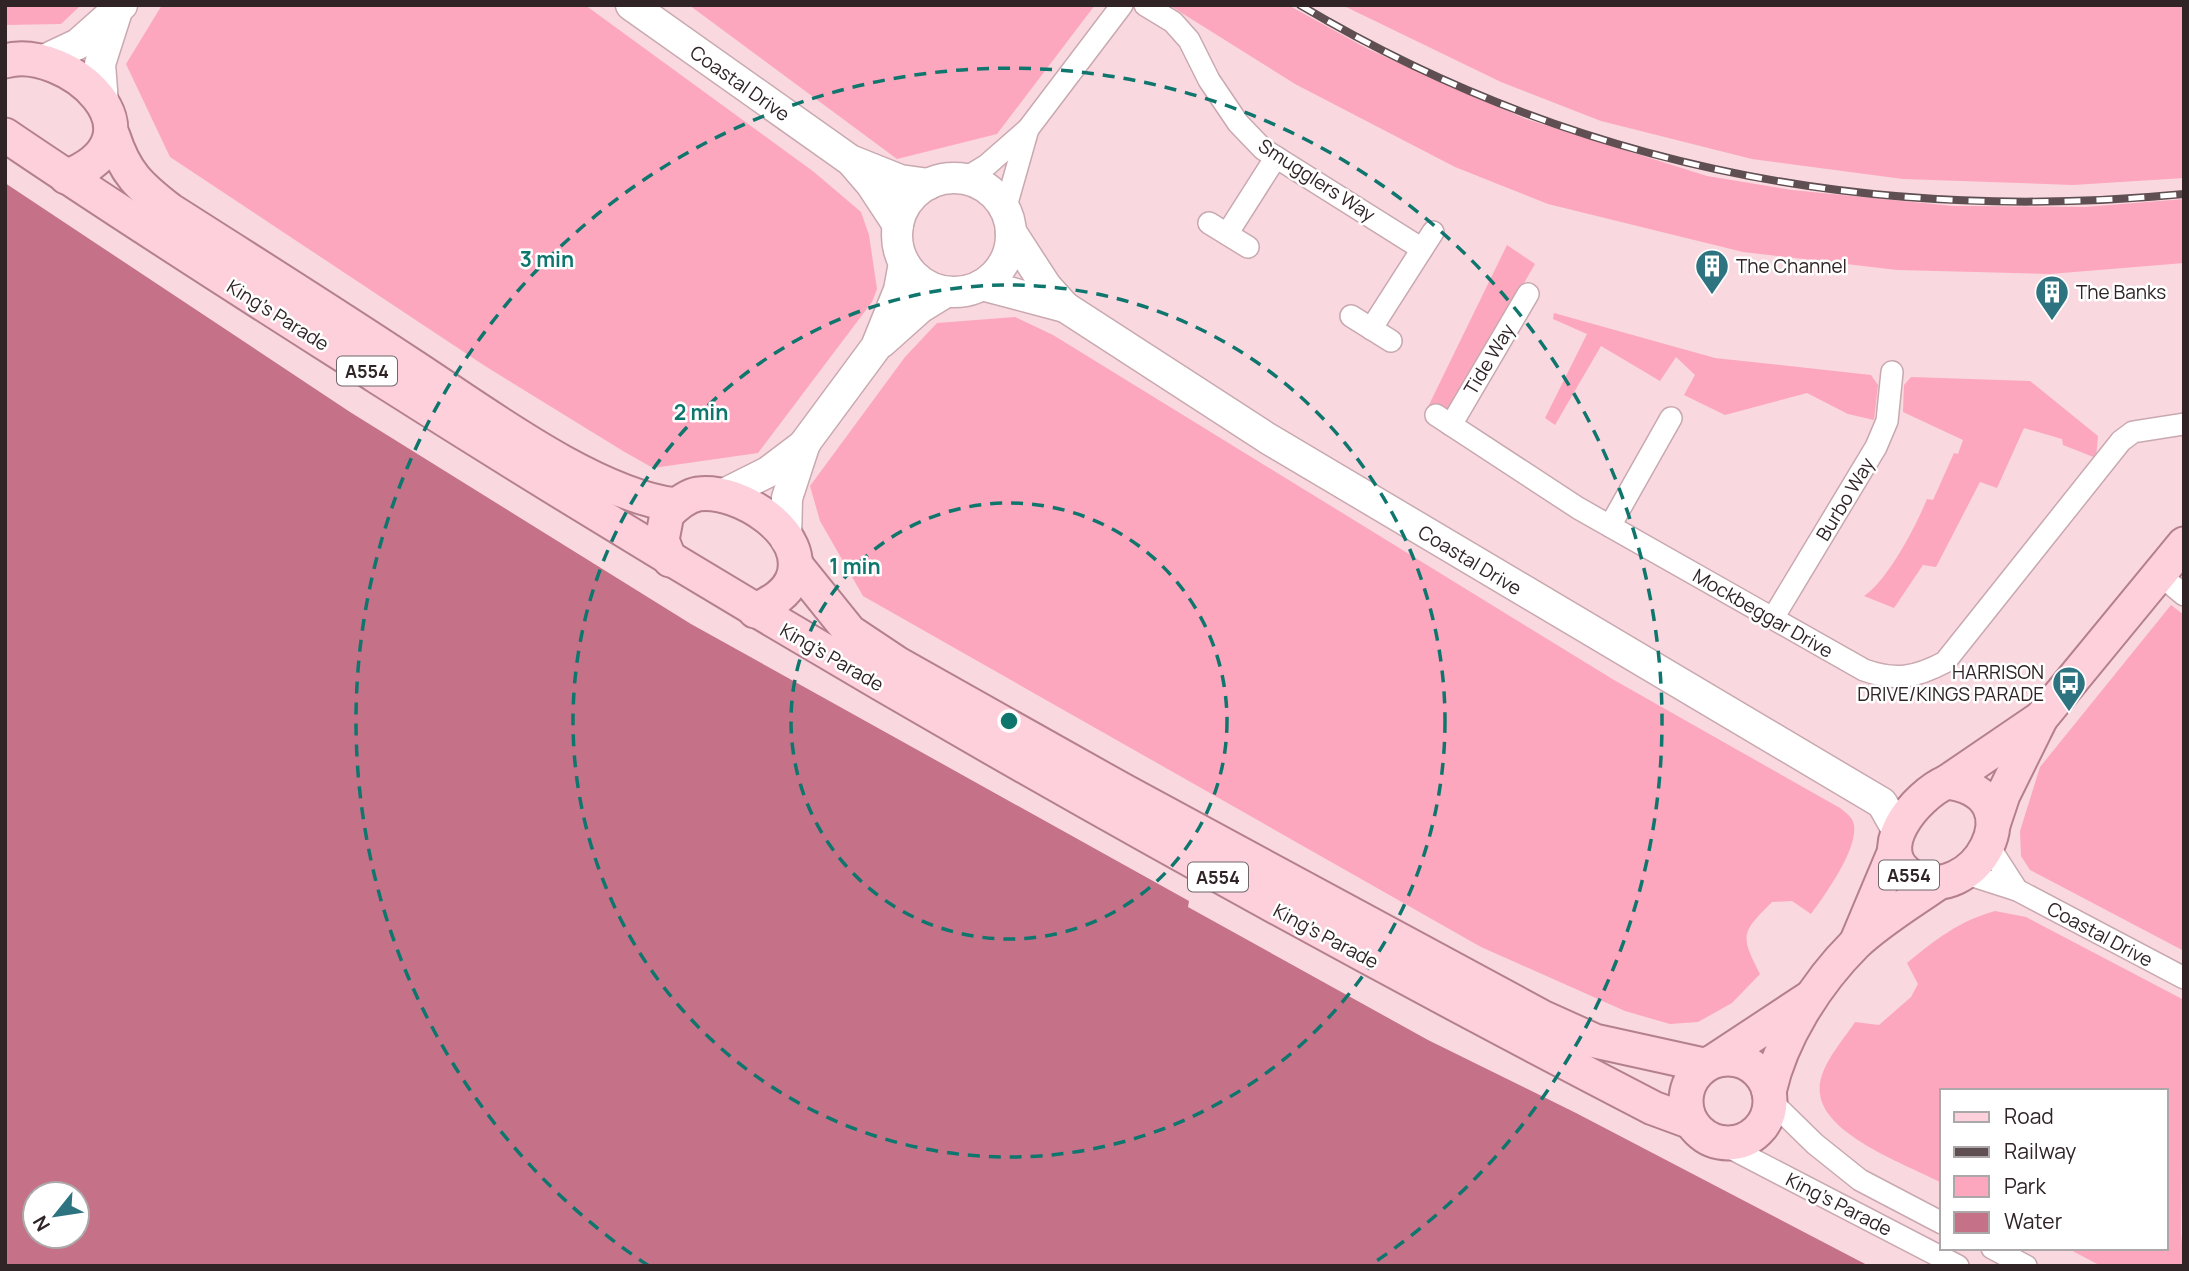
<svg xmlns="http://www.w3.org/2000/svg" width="2189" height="1271" font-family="Manrope,sans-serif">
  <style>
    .green { fill: #fca7bd }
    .water { fill: #c57289; fill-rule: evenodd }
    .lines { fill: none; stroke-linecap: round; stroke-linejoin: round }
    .street-casing { stroke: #c9a9b0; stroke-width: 24 }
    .secondary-casing { stroke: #c9a9b0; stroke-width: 33 }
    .primary-casing { stroke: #b4808d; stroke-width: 37 }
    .street { stroke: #fff; stroke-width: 21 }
    .secondary { stroke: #fff; stroke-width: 30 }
    .primary { stroke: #fdd0dc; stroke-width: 33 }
    .rail-casing { stroke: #5f4e52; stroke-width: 8 }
    .rail { stroke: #fff; stroke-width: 5; stroke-dasharray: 16; stroke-linecap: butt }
    .ring { fill: none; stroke: #0f766e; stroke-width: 3.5; stroke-dasharray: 12 9 }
    .labels { text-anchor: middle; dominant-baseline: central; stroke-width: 5; stroke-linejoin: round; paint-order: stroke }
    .shield { fill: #fff; stroke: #6e6668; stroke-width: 2 }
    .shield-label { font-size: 18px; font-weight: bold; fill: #302427 }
    .street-label { font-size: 19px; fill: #302427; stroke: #fff }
    .poi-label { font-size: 19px; fill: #302427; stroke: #fff; text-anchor: start }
    .centre { fill: #0f766e; stroke: #fff; stroke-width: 3.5 }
    .ring-label { font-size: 21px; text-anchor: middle; font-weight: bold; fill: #0f766e; stroke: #fff; stroke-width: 5; stroke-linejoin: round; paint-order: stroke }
  </style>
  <rect width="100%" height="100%" fill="#f9d8df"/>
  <g class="green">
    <path d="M5,5h76l-20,19 -56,1z"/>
    <path d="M162,5h423l229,167 47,40 8,23 8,54 -5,13 -114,151 -105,15 -30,-17 -138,-85 -315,-209 -44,-93z"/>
    <path d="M689,5h406l-98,129 -100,25z"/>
    <path d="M1169,5h119l80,44 158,70 181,57 85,14 161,16 132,1 99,-8v64l-134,11 -153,-4 -154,-18 -195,-48 -93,-37 -160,-83z"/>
    <path d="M1342,5h842v173l-111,7 -170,-6 -151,-20 -151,-38 -100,-39z"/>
    <path d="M1507,245l28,19 -83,143 -27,6z"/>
    <path d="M1554,313l161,45 156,17 7,10 -4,35 -26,-6 -41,-21 -82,22 -41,-20 11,-20 -19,-18 -16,24 -59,-35 -46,79 -10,-7 42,-84 -34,-15z"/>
    <path d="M1015,317l38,18 561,345 226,128c6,5 13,9 14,17 4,24 -29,70 -43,89l-19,-13 -20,1c-31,31 -32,33 -12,72l-28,29 -34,19 -28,2 -45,-13 -144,-64 -618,-351 -43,-75 -10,-35 95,-129 32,-34z"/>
    <path d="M1911,377l119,4 68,55 -2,22 -33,-13 -1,-6 -38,-11 -27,60 -17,-6 -44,85 -13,-2 -29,43 -30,-12c24,-16 52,-70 63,-97l6,1 21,-47 4,1 5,-14 -60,-28 1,-27z"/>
    <path d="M2171,605l13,10v336l-154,-81 -9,-14 -1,-25 20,-64z"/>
    <path d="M1995,911l31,6 158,83 -3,232 3,34h-83l-34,-18h99v-157h-224v92c-34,-18 -117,-47 -122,-89 -4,-25 23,-53 35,-72l24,3 32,-28 7,-13 -11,-21c28,-23 52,-42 88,-52z"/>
  </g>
  <path class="water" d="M5,183l345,229 341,212 498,277 -1,6 240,133 148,73 293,153h-1864zM35,1194h42v42h-42z"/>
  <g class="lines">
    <g class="street-casing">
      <g id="street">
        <path d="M1145,5l28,17 16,18 20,40 29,43 25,26 159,100"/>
        <path d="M964,179l23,-14 41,-36 94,-124"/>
        <path d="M1005,210l23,-81"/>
        <path d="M1209,223l39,24"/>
        <path d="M1227,234l49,-77"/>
        <path d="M1351,316l40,25"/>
        <path d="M1371,329l62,-97"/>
        <path d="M1436,415l142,93 286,162c31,11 51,8 81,-8l176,-221 12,-9 51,-8"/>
        <path d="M1451,425l77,-131"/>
        <path d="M1610,526l61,-108"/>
        <path d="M2159,574l25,21"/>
        <path d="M1773,618l103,-171 11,-26 5,-49"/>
        <path d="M1988,845l29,45"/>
        <path d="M1964,873l53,17 167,88"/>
        <path d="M1770,1100l45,44 45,36 82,43"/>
        <path d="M1719,1142l239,124"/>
        <path d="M1992,1248l34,18"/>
      </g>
    </g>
    <g class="secondary-casing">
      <g id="secondary">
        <path d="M631,5l219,155 50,20 29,4"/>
        <path d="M42,61l36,-17 44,-39"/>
        <path d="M103,103l-3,-39 16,-50"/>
        <path d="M853,163l18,21 27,41"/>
        <circle cx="954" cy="235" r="57"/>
        <path d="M1011,232l35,54 19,21 202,131 615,365 17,30"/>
        <path d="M982,285l83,22"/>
        <path d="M882,342l38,-34 26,-16"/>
        <path d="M724,494l44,-22 37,-28"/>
        <path d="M786,540l1,-42 18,-55 71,-96 23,-57 5,-27"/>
      </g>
    </g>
    <g class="primary-casing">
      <g id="primary">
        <path d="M5,61c61,-17 166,74 61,116"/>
        <path d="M5,135c122,83 247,162 371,241 415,264 841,506 1277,732l38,14"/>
        <path d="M113,136c12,37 26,50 57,74 80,51 161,102 241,155 71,46 182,130 265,140"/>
        <path d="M670,560l-8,-20 5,-26c8,-8 20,-18 31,-20 40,-6 114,40 94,86 -7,16 -23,23 -37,31"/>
        <path d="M796,565l54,67 48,32 226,127 418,226 53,24 109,24"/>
        <path d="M1947,782c94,13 24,127 -34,95 -45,-25 3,-82 34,-95z"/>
        <path d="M1947,782l94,-64"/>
        <path d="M1994,822l9,-27 38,-77 143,-174"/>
        <path d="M1857,941l37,-88"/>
        <circle cx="1728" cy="1101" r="42"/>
        <path d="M1717,1059l91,-60"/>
        <path d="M1769,1092c12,-54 47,-109 86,-148 24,-23 56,-42 83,-61"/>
      </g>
    </g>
    <use href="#street" class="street"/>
    <use href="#secondary" class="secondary"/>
    <use href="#primary" class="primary"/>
    <g class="rail-casing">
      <path id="rail" d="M1300,5c273,162 569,219 884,189"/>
    </g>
    <use href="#rail" class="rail"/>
  </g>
  <g class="ring">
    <circle cx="1009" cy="721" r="218"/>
    <circle cx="1009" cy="721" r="436"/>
    <path d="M649 1266A653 653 0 1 1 1369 1266"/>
  </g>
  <defs>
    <g id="building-pin" transform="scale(1.75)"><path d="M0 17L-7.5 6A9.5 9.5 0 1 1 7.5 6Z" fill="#2d7380" stroke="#fff"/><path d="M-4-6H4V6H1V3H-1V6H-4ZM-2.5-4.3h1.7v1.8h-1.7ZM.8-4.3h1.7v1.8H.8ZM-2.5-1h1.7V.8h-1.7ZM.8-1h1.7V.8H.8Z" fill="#fff"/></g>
    <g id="bus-pin" transform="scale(1.75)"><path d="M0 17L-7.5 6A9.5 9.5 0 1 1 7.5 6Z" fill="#2d7380" stroke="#fff"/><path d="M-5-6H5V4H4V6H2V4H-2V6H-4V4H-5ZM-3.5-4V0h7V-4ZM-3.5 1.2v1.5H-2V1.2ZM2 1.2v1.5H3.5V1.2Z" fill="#fff"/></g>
  </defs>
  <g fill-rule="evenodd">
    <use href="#building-pin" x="1712" y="266"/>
    <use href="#building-pin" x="2052" y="292"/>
    <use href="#bus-pin" x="2069" y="683"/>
  </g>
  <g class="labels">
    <g class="shield">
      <rect x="337" y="356.5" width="60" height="29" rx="5"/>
      <rect x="1879" y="860.5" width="60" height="29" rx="5"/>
      <rect x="1188" y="862.5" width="60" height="29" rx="5"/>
    </g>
    <g class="shield-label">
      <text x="367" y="371">A554</text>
      <text x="1909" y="875">A554</text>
      <text x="1218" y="877">A554</text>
    </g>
    <g class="street-label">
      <text transform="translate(740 83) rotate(35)">Coastal Drive</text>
      <text transform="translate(1317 180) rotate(33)">Smugglers Way</text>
      <text transform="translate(278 315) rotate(32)">King's Parade</text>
      <text transform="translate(1489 359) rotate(-59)">Tide Way</text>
      <text transform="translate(1845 499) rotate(-59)">Burbo Way</text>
      <text transform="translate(1470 560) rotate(31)">Coastal Drive</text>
      <text transform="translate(1763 613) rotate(30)">Mockbeggar Drive</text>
      <text transform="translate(832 657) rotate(30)">King's Parade</text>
      <text transform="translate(2100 934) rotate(28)">Coastal Drive</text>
      <text transform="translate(1326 936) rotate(28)">King's Parade</text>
      <text transform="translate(1839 1204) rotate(27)">King's Parade</text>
    </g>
    <g class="poi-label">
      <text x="1736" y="266">The Channel</text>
      <text x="2076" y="292">The Banks</text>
      <text x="2044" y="672" text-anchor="end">HARRISON<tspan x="2044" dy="22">DRIVE/KINGS PARADE</tspan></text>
    </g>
  </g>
  <circle cx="1009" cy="721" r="10" class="centre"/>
  <g class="ring-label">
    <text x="547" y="267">3 min</text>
    <text x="701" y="420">2 min</text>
    <text x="855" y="574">1 min</text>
  </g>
  <rect width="2189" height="1271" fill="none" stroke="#302427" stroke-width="14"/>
  <rect x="1940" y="1089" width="228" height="161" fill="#ffffff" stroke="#aca7a9" stroke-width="2"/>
  <rect x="1954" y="1112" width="35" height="10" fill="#fdd0dc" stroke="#aca7a9" stroke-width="2"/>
  <text x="2004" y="1124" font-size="21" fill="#302427">Road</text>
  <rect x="1954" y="1147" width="35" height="10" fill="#5f4e52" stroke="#aca7a9" stroke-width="2"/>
  <text x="2004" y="1159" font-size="21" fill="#302427">Railway</text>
  <rect x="1954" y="1176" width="35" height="21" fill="#fca7bd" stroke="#aca7a9" stroke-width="2"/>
  <text x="2004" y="1194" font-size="21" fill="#302427">Park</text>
  <rect x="1954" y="1212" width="35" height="21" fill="#c57289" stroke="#aca7a9" stroke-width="2"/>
  <text x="2004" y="1229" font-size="21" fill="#302427">Water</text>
  <g transform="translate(56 1215) rotate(240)"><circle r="33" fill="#ffffff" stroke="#aca7a9" stroke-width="2"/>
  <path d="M0-5L12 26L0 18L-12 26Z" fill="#2d7380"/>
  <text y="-10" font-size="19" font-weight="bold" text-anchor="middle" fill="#302427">N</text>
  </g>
</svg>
